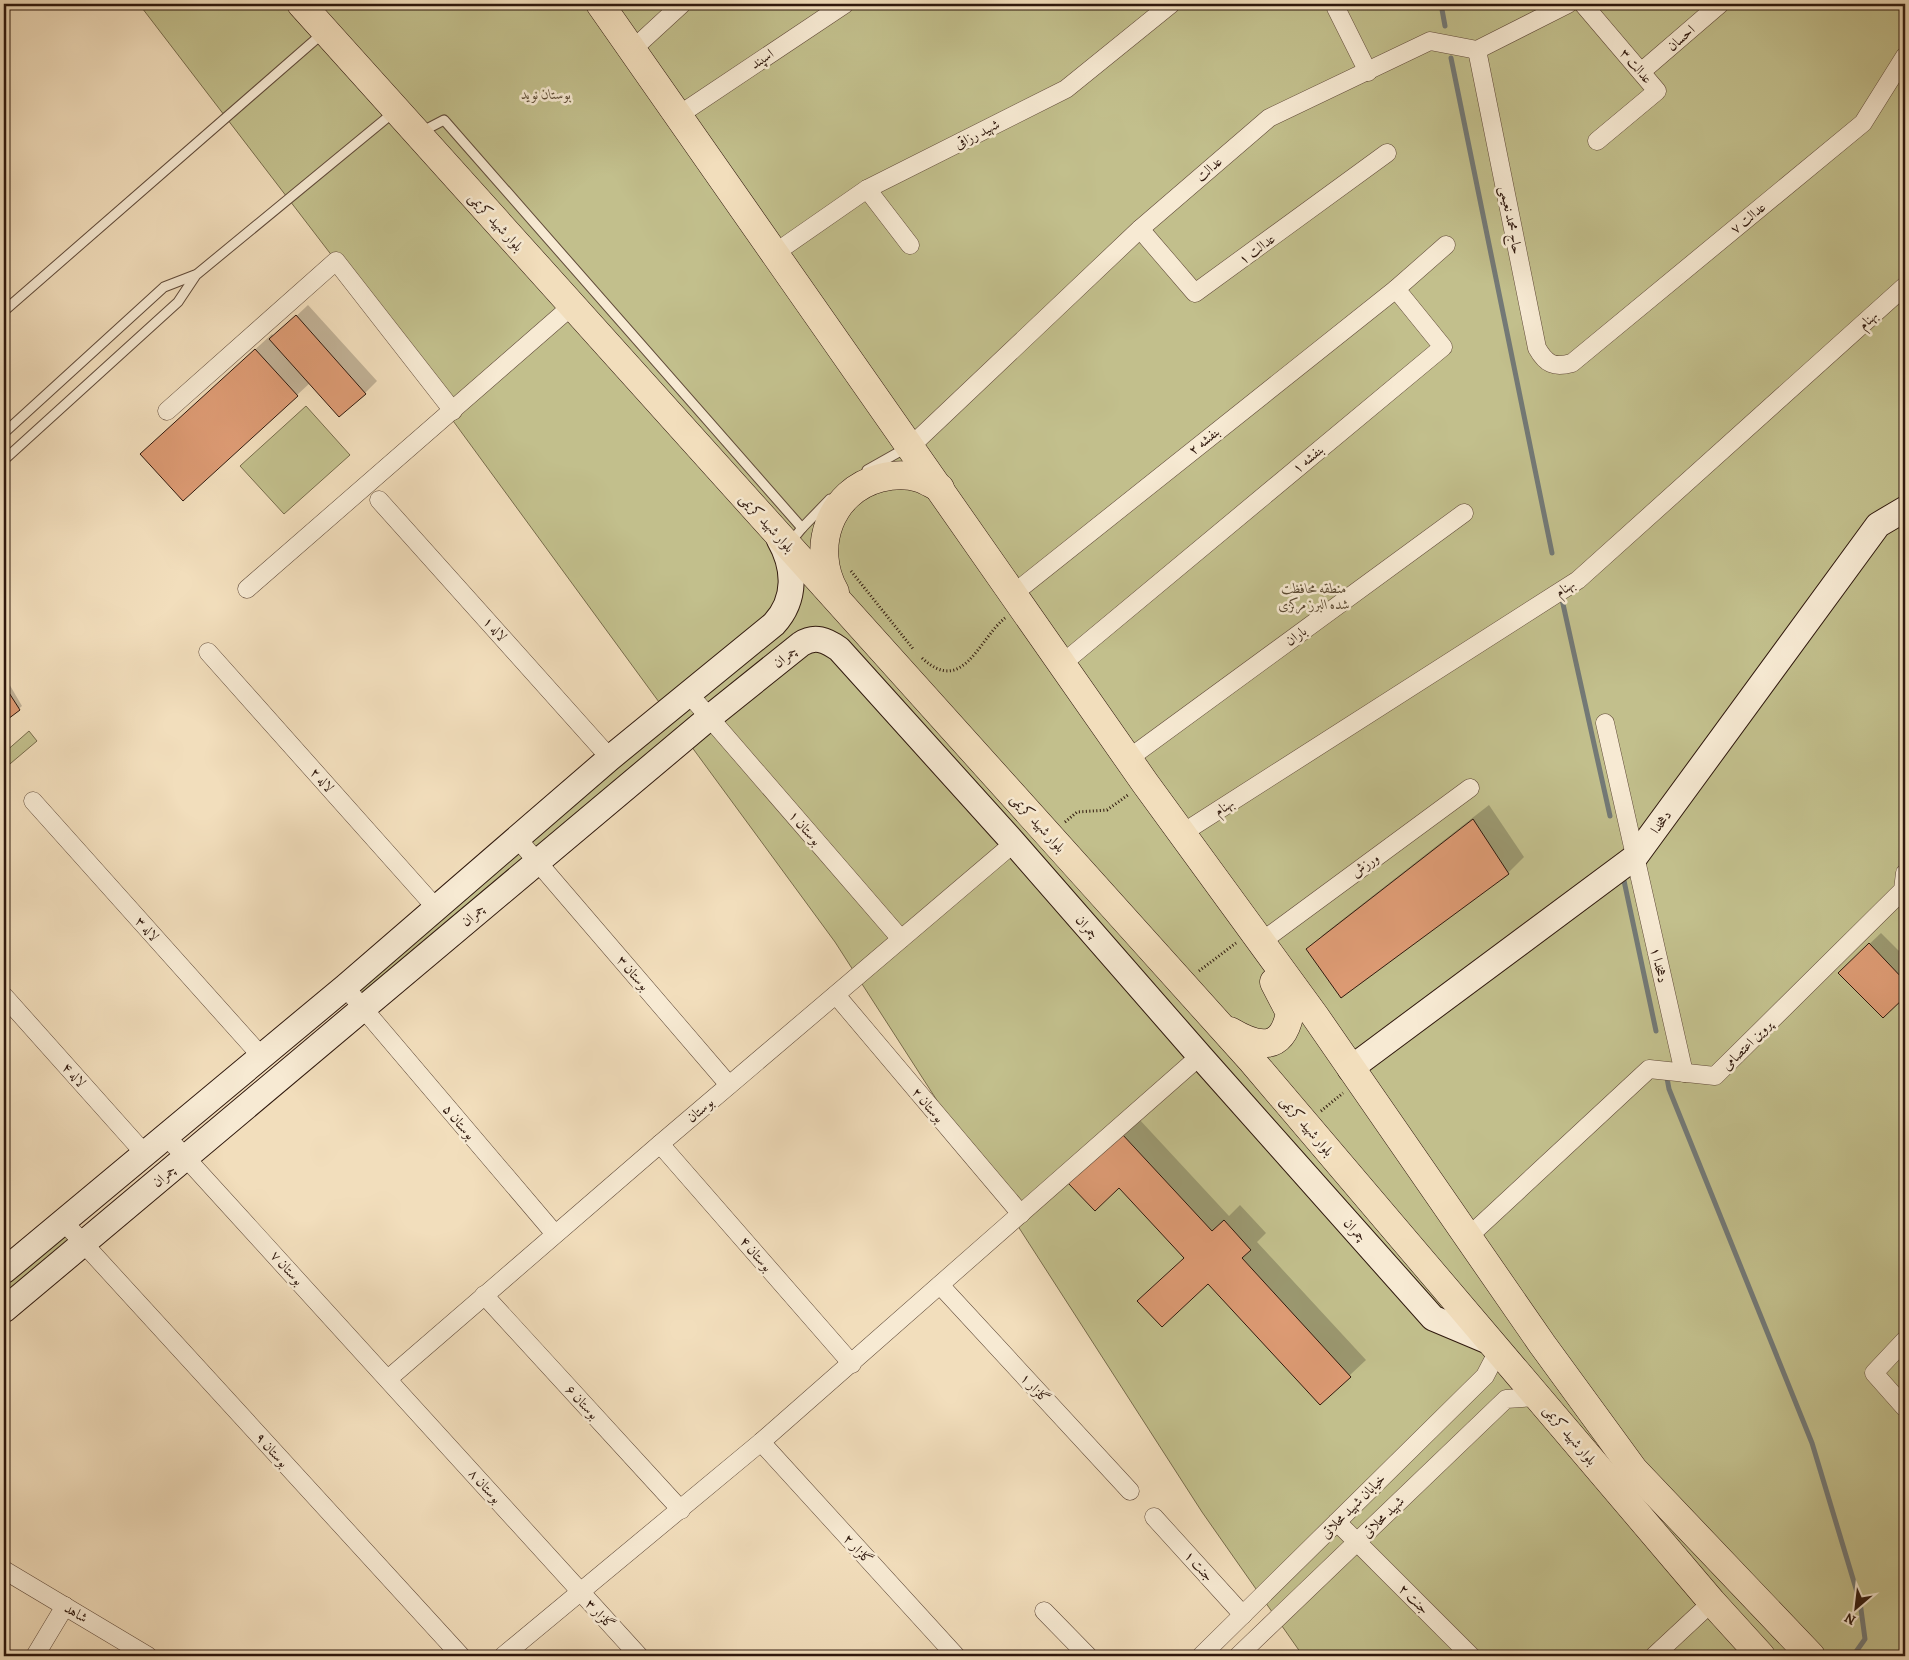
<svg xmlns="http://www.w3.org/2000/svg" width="1909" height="1660" font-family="Alegreya,Amiri,serif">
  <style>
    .green { fill: #c2bf8c; stroke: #786c4c }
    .shadow { fill: #0003 }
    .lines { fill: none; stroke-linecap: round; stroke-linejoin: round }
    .stream { stroke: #737976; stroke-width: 5 }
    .building { fill: #dd9b74; stroke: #2f180d }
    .lane-casing { stroke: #604a39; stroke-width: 11 }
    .street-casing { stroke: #604a39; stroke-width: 19 }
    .secondary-casing { stroke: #2f180d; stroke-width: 27 }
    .primary-casing { stroke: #2f180d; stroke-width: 29 }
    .path { stroke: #2f180d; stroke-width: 3; stroke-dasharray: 1 2.5; stroke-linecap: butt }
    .lane { stroke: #f7ead3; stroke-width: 9 }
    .street { stroke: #f7ead3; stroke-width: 18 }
    .secondary { stroke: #f7ead3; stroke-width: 25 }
    .primary { stroke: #f2debc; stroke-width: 28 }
    .labels { text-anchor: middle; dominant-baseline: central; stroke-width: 5; stroke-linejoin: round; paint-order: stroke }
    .street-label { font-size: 14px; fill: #2f180d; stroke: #f7ead3 }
    .park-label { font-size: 14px; font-style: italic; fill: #5b4a33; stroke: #f7ead3 }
  </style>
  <rect width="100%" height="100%" fill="#f2debc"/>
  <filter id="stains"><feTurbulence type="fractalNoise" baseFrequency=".004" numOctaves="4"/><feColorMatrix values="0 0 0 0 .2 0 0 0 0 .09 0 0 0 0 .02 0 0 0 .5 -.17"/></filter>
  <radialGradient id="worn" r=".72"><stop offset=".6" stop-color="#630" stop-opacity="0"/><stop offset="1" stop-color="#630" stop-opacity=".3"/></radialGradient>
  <g class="green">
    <path d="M139,4h1766v1652h-602l-101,-144 -367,-570 -152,-207 -147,124 -18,-22 149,-124 -331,-452z"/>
    <path d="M306,406l44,49 -66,59 -44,-48z"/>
    <path d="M29,731l8,10 -33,28v-16z"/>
    <path d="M516,840l17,20 -168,146 -18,-19z"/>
    <path d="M63,1224l18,19 -77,65v-34z"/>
  </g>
  <g class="shadow">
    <path d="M308,305l69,76 -12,12 -55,-10 -13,12 -139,43 114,-104 2,3z"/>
    <path d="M4,680l4,2 14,24 -18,15z"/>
    <path d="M1489,805l35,52 -16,16 -200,76 16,-15z"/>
    <path d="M1881,933l24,24v38l-22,22 -44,-44z"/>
    <path d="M1139,1119l90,97 11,-11 26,28 -9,9 109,118 -46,43 -201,-216 -49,-4z"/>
  </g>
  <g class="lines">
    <g class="stream">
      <path d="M1441,4l4,22"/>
      <path d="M1451,58l101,495"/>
      <path d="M1561,595l49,221"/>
      <path d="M1623,876l33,155"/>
      <path d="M1667,1078l2,11 143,354 48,159 5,37 -12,17"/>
    </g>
  </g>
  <g class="building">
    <path d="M296,315l70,79 -27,23 -70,-78z"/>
    <path d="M255,349l43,47 -115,105 -43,-47z"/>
    <path d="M4,685l16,25 -16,12z"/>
    <path d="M1473,819l36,55 -168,124 -35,-49z"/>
    <path d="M1869,943l36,38v16l-22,21 -45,-45z"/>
    <path d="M1122,1134l90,97 12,-11 27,30 -9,8 109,119 -31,28 -112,-121 -46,43 -25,-26 47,-43 -65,-70 -24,23 -27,-28z"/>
  </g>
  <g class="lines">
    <g class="lane-casing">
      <g id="lane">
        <path d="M421,132l23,-12 358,408 -13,16"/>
        <path d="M4,311l319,-278"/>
        <path d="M4,433l160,-146 31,-12"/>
        <path d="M4,460l174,-158 18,-27 198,-163"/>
        <path d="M867,470l39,-22"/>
        <path d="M802,528l28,-29"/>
      </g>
    </g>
    <g class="street-casing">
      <g id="street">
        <path d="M1338,4l-2,4 32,64"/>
        <path d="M1583,4l74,87 -60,50"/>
        <path d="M632,50l50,-46"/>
        <path d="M1477,50l60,298c9,16 17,20 35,15l291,-240 42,-67"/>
        <path d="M1641,72l79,-68"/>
        <path d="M679,115l166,-111"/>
        <path d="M867,189l43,56"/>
        <path d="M1140,229l55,64 192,-140"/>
        <path d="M775,253l92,-64 199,-100 105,-85"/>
        <path d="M167,411l169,-150 117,150"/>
        <path d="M911,446l229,-217 129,-111 161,-77 47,9 91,-46"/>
        <path d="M379,500l231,258"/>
        <path d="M247,589l326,-284"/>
        <path d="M1013,594l383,-305"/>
        <path d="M208,652l229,257"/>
        <path d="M1063,663l380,-316 -47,-58 50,-44"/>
        <path d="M689,694l212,245"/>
        <path d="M1605,723l79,350"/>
        <path d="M1128,759l336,-246"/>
        <path d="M33,801l229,256"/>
        <path d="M1181,834l397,-254 327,-294"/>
        <path d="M516,837l213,248"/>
        <path d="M1261,942l209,-154"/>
        <path d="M345,987l210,247"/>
        <path d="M836,995l185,219"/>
        <path d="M4,996l141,158"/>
        <path d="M166,1136l473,520"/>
        <path d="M660,1144l192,220"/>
        <path d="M63,1221l398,435"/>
        <path d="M1468,1237l181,-168 66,7 188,-186 2,-17"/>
        <path d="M940,1285l190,206"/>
        <path d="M484,1295l197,215"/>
        <path d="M1905,1340l-31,33 31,35"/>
        <path d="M388,1379l272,-235 354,-301"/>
        <path d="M761,1442l195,214"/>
        <path d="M1154,1517l89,98"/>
        <path d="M1337,1522l134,134"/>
        <path d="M4,1570l144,86"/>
        <path d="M1044,1611l44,45"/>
        <path d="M35,1656l30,-50"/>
        <path d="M503,1656l258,-214 439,-386"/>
        <path d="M1201,1656l284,-280 13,-25"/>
        <path d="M1238,1656l268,-257 31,-2"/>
        <path d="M1654,1656l58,-54"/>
      </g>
    </g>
    <g class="secondary-casing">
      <g id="secondary">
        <path d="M1350,1069l285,-212 243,-332 27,-16"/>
        <path d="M4,1271l341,-284 265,-229 164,-134c23,-25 21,-57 5,-85"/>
        <path d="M4,1310l706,-593 91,-73c14,-9 25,-4 38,5l175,194 186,213 233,262 57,24"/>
      </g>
    </g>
    <g class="primary-casing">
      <g id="primary">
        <path d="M301,4l951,1057 460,541 49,54"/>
        <path d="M600,4l545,779 170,233 227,328 92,126 177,186"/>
        <path d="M835,592c-25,-44 -5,-101 45,-114 12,-3 27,-4 39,0 7,2 14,7 21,10"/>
        <path d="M1230,1031c29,17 52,21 60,-18l-16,-31"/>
      </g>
    </g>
    <g class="path">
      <path d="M851,571l63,79"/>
      <path d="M922,658c41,38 56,-18 83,-40"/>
      <path d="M1065,822l12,-10 30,-2 21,-15"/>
      <path d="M1199,971l37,-28"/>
      <path d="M1321,1111l22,-18"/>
    </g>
    <use href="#lane" class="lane"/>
    <use href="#street" class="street"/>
    <use href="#secondary" class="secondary"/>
    <use href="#primary" class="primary"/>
  </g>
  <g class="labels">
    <g class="street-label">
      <text transform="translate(1681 38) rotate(-41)">احسان</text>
      <text transform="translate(762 59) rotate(-34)">اسپند</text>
      <text transform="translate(1636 66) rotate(49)">عدالت ۳</text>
      <text transform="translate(977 134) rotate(-27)">شهید رزاقی</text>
      <text transform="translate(1209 169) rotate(-41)">عدالت</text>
      <text transform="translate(1748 218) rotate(-39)">۷ عدالت</text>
      <text transform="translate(1511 220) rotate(79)">حاج محمد نعیمی</text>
      <text transform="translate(496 222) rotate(48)">بلوار شهید کریمی</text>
      <text transform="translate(1257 249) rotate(-36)">عدالت ۱</text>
      <text transform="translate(1868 320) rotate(-42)">بهنام</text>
      <text transform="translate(1204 441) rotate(-39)">بنفشه ۲</text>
      <text transform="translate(1308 459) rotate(-40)">بنفشه ۱</text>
      <text transform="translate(767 523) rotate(48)">بلوار شهید کریمی</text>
      <text transform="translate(1565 588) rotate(-33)">بهنام</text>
      <text transform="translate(495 629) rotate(48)">لاله ۱</text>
      <text transform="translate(1296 636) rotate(-36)">باران</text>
      <text transform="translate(785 657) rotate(-38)">چمران</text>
      <text transform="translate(322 780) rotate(48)">لاله ۲</text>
      <text transform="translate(1224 807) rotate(-33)">بهنام</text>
      <text transform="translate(1661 822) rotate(-54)">دهخدا</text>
      <text transform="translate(1038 823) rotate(48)">بلوار شهید کریمی</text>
      <text transform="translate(805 828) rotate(49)">بوستان ۱</text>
      <text transform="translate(1365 865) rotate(-36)">ورزش</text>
      <text transform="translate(473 915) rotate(-41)">چمران</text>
      <text transform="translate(1087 927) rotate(49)">چمران</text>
      <text transform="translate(147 929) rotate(48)">لاله ۳</text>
      <text transform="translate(1659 965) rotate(77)">دهخدا ۱</text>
      <text transform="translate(633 973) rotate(49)">بوستان ۳</text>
      <text transform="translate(1747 1045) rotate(-45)">پروین اعتصامی</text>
      <text transform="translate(74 1075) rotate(48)">لاله ۴</text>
      <text transform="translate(928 1105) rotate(50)">بوستان ۲</text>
      <text transform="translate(700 1110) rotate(-40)">بوستان</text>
      <text transform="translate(459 1122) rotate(50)">بوستان ۵</text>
      <text transform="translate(1307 1126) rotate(50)">بلوار شهید کریمی</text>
      <text transform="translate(164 1176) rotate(-40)">چمران</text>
      <text transform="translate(1355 1230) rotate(48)">چمران</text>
      <text transform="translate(756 1254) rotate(49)">بوستان ۴</text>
      <text transform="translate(287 1268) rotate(48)">بوستان ۷</text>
      <text transform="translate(1035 1388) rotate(47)">گلزار ۱</text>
      <text transform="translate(582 1402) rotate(47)">بوستان ۶</text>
      <text transform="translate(1570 1435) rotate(50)">بلوار شهید کریمی</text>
      <text transform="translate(272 1450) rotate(48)">بوستان ۹</text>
      <text transform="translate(485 1486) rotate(48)">بوستان ۸</text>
      <text transform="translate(1353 1506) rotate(-45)">خیابان شهید محلاتی</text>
      <text transform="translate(1383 1517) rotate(-44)">شهید محلاتی</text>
      <text transform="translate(858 1549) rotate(48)">گلزار ۲</text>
      <text transform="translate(1199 1566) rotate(48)">جنت ۱</text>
      <text transform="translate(1414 1599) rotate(45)">جنت ۲</text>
      <text transform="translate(76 1613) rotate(31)">شاهد</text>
      <text transform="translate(600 1614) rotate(47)">گلزار ۳</text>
    </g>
    <g class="park-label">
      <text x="546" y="94">بوستان نوید</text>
      <text x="1314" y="588">منطقه محافظت<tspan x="1314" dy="16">شده البرز مرکزی</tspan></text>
    </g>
  </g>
  <rect width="1909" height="1660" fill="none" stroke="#f2debc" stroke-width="20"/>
  <rect x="5" y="5" width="1899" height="1650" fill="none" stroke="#2f180d" stroke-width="2.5"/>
  <rect x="10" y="10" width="1889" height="1640" fill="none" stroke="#2f180d"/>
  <g transform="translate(1856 1608) rotate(208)" stroke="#f7ead3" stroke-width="4" paint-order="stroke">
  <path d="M0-4L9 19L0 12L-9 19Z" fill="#2f180d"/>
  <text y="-8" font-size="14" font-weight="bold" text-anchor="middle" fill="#2f180d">N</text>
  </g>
  <rect width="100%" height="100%" filter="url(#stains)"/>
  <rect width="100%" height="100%" fill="url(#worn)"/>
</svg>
